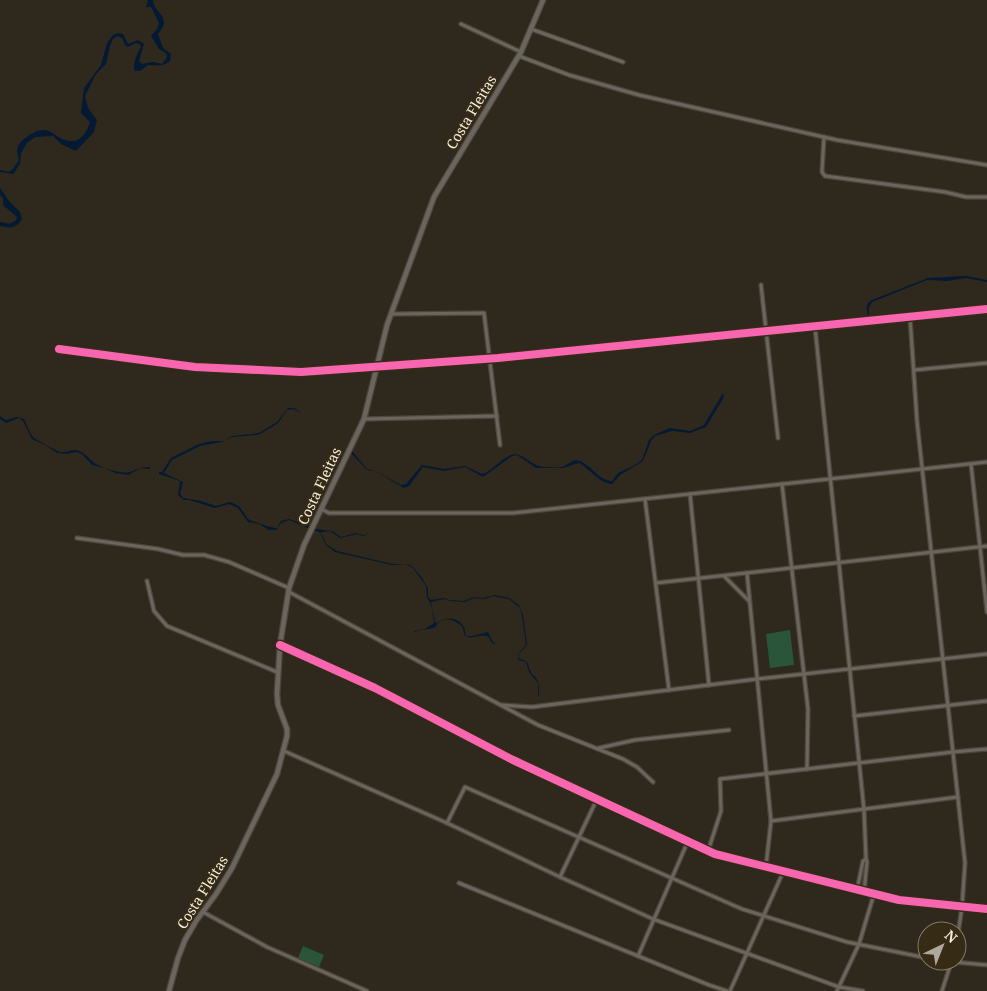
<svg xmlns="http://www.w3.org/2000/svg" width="987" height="991" font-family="'Noto Serif',serif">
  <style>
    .green { fill: #2a553b }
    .water { fill: #041a32 }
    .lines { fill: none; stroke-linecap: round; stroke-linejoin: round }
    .street-casing { stroke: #4b453c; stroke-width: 5.5 }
    .secondary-casing { stroke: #4b453c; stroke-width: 7 }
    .street { stroke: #6a655d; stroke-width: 3 }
    .secondary { stroke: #6a655d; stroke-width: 4.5 }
    .cycleway-casing { stroke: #362b15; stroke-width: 11 }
    .cycleway { stroke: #f766af; stroke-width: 8 }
    .labels { text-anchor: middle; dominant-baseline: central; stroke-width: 4.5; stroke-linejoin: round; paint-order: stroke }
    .street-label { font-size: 14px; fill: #f5eee1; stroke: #362b15 }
  </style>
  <rect width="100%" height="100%" fill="#2e281d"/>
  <g class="green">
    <path d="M790,630l4,35 -24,3 -4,-34z"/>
    <path d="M303,946l21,9 -5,12 -21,-9z"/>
  </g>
  <g class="water">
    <path d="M148,0h5c0,10 11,13 11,23 0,4 -4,8 -6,11l5,14 8,6 -1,7c-7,6 -14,4 -22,4l-8,6h-5c-3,-6 2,-18 6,-24l-1,-3 -4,-1 -8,4 -3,-2 -3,-7 -5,-2 -4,3 -3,7 -4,18 -10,10 -11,22 3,12 9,12 -3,12 -18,19 -15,-7 -8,-8 -18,1 -8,6 -6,10 -1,11 -7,10 -13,-2v-2l9,2 4,-3 6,-9c-3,-10 -3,-14 5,-21 28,-22 28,3 49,2 9,0 15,-12 17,-19l-9,-9 3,-25 17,-23 6,-22 6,-8 5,-2 5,1 5,10 10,-4 6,4 -5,17 3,3 11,-2 9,2 5,-7 -1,-4 -7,-4 -8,-13 6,-7 2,-6 -8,-16h-5z"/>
    <path d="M0,188l9,13 11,11 2,7c-6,10 -12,9 -22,7v-4c8,1 10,4 16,-2l1,-3 -14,-12v-7l-3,-3z"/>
    <path d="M966,276l21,4v2l-21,-4 -19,3 -20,-1 -55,22 -3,6v10c-2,-7 -5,-14 3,-18l56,-22z"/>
    <path d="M723,393l1,4 -18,30 -16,6 -18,-2 -17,5 -4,5 -8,20 -23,14 -8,9c-13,-1 -22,-15 -33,-21l-16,5h-27l-19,-13 -5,1 -29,21 -18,-10 -21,4 -21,-4 -14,19 -5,2 -29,-17 -8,-1 -16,-17 1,-2 15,18 8,2 26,14 5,-1 16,-19 22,4 21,-3 17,8c11,-3 18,-15 29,-19 11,-4 18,10 32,12 6,0 13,1 19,0 6,-2 11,-9 18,-6 12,5 19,20 32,20l6,-8 15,-7 9,-6 7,-20 5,-5 16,-7 20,3 14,-6z"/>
    <path d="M288,408h6l8,5 -9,-4 -6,1 -9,13 -16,10 -5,2 -25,2 -10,5 -22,4 -28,14 -8,13 19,9 -3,12 3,4 18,3 15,5 14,-4 9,4 9,13c5,3 24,9 29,9l4,-7 8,-2 20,7 -1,2 -19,-8 -8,3 -5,7h-7l-10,-6 -11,-2 -10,-14 -9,-4 -14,4 -26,-8h-5l-6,-5 2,-14 -21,-7v-2h3l9,-14 28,-14 13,-3h12l8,-5 21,-2 8,-2 16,-10z"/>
    <path d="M0,416l6,4 11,-3 7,2c3,6 5,14 10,19 1,1 23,13 26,14 5,1 10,-2 15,-2 11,1 14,11 23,15 6,3 15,6 22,7 12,3 17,-6 30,-5v2l-9,-1 -13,7 -13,-2 -10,-5 -13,-3 -10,-11 -6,-2 -9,2 -10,-1 -10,-7 -15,-7 -9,-18 -4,-3 -13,5 -6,-4z"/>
    <path d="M315,529l17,2 9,6 15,-4 7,2 6,-2 -6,3 -6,-2 -17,4 -10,-7 -9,1 5,12 11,7 55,13h16l5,3 9,11 6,11v8l3,3 13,-2 5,2 15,1 10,-4 9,1 12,-3 14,3 10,7 4,10 4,30 -8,9v5l5,1 4,3c2,14 7,10 10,19 1,4 1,9 1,14l-1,-1v-12l-9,-11 -3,-10 -8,-2 1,-7 7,-8 -4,-29 -2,-8 -11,-9 -16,-3 -8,3 -11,-1 -9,4 -14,-1 -7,-2 -13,3 4,20 2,1c8,-7 21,-6 27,4 1,3 1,6 2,9h6l16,-4 5,10 5,4 -7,-4 -2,-5c-9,-4 -16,3 -24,-1l-3,-10c-7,-5 -15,-10 -23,-4 -4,4 -1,4 -6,6 -7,2 -13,1 -20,5l2,-2 10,-2 9,-6 -2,-16 -5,-10 -1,-11 -13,-18 -7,-4 -14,1 -57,-13 -10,-8 -4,-11 -7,-3z"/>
  </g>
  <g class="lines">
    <g class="street-casing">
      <g id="street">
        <path d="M461,24l60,28"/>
        <path d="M531,29l92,33"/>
        <path d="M519,56l50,19 70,20 198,45 150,25"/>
        <path d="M824,137l-2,35 3,4 120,16 21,5h21"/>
        <path d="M761,285l17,153"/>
        <path d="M391,314l93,-1 16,132"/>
        <path d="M910,317l7,104 48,442 -3,44 -5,33"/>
        <path d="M815,327l49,483 2,49"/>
        <path d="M59,349l136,18 106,5 197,-14 489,-49"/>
        <path d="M914,370l73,-7"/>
        <path d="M364,419l133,-3"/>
        <path d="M971,464l16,148"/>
        <path d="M782,484l26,225 -1,60"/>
        <path d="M690,494l19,191"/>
        <path d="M645,499l24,191"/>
        <path d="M321,509l8,4h184l474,-51"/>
        <path d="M77,538l81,11 25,6h21l25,7 60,26"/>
        <path d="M747,573l24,248 -5,45"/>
        <path d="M724,576l25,25"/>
        <path d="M147,581l7,30 13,15 110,46"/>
        <path d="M656,583l331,-37"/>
        <path d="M289,592l249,133 85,34 14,8 16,15"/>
        <path d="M280,645l95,43 138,72 202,94 184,46 88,9"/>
        <path d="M502,705l30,2 225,-28 230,-25"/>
        <path d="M854,716l133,-15"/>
        <path d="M599,748l36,-8 94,-10"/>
        <path d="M284,751l163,72 113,54 93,42 186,68 24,4"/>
        <path d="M771,821l187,-24"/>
        <path d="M447,823l18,-36 277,122 105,33 80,16"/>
        <path d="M708,851l13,-40 -1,-32 233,-27 34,-3"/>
        <path d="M560,877l37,-78"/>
        <path d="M459,883l250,102 18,6"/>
        <path d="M857,890l6,-29 3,-2 1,3 -3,30"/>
        <path d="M203,912l64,35 100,44"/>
        <path d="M638,956l50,-115"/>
        <path d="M942,961l45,4"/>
        <path d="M730,991l54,-121"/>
        <path d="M837,991l22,-47 15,-50"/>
        <path d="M942,991l9,-28"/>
      </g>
    </g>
    <g class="secondary-casing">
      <path id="secondary" d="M169,991l9,-33 7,-18 11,-19 20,-27 16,-26 45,-94 10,-38v-7l-9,-24 -1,-11 3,-49 9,-57 15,-43 60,-126 23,-94 47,-128 87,-145 22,-52"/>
    </g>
    <use href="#street" class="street"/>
    <use href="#secondary" class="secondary"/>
    <g class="cycleway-casing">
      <g id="cycleway">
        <path d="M59,349l136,18 106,5 197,-14 489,-49"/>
        <path d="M280,645l95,43 138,72 202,94 184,46 88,9"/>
      </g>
    </g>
    <use href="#cycleway" class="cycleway"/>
  </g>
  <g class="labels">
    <g class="street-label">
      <text transform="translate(471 112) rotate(-59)">Costa Fleitas</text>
      <text transform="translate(319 486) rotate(-65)">Costa Fleitas</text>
      <text transform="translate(202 892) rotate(-58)">Costa Fleitas</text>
    </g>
  </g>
  <g transform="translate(942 946) rotate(43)"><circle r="24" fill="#362b15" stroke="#827967"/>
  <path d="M0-4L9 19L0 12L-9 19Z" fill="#afa99c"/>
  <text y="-8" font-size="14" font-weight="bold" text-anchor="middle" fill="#f5eee1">N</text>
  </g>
</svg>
